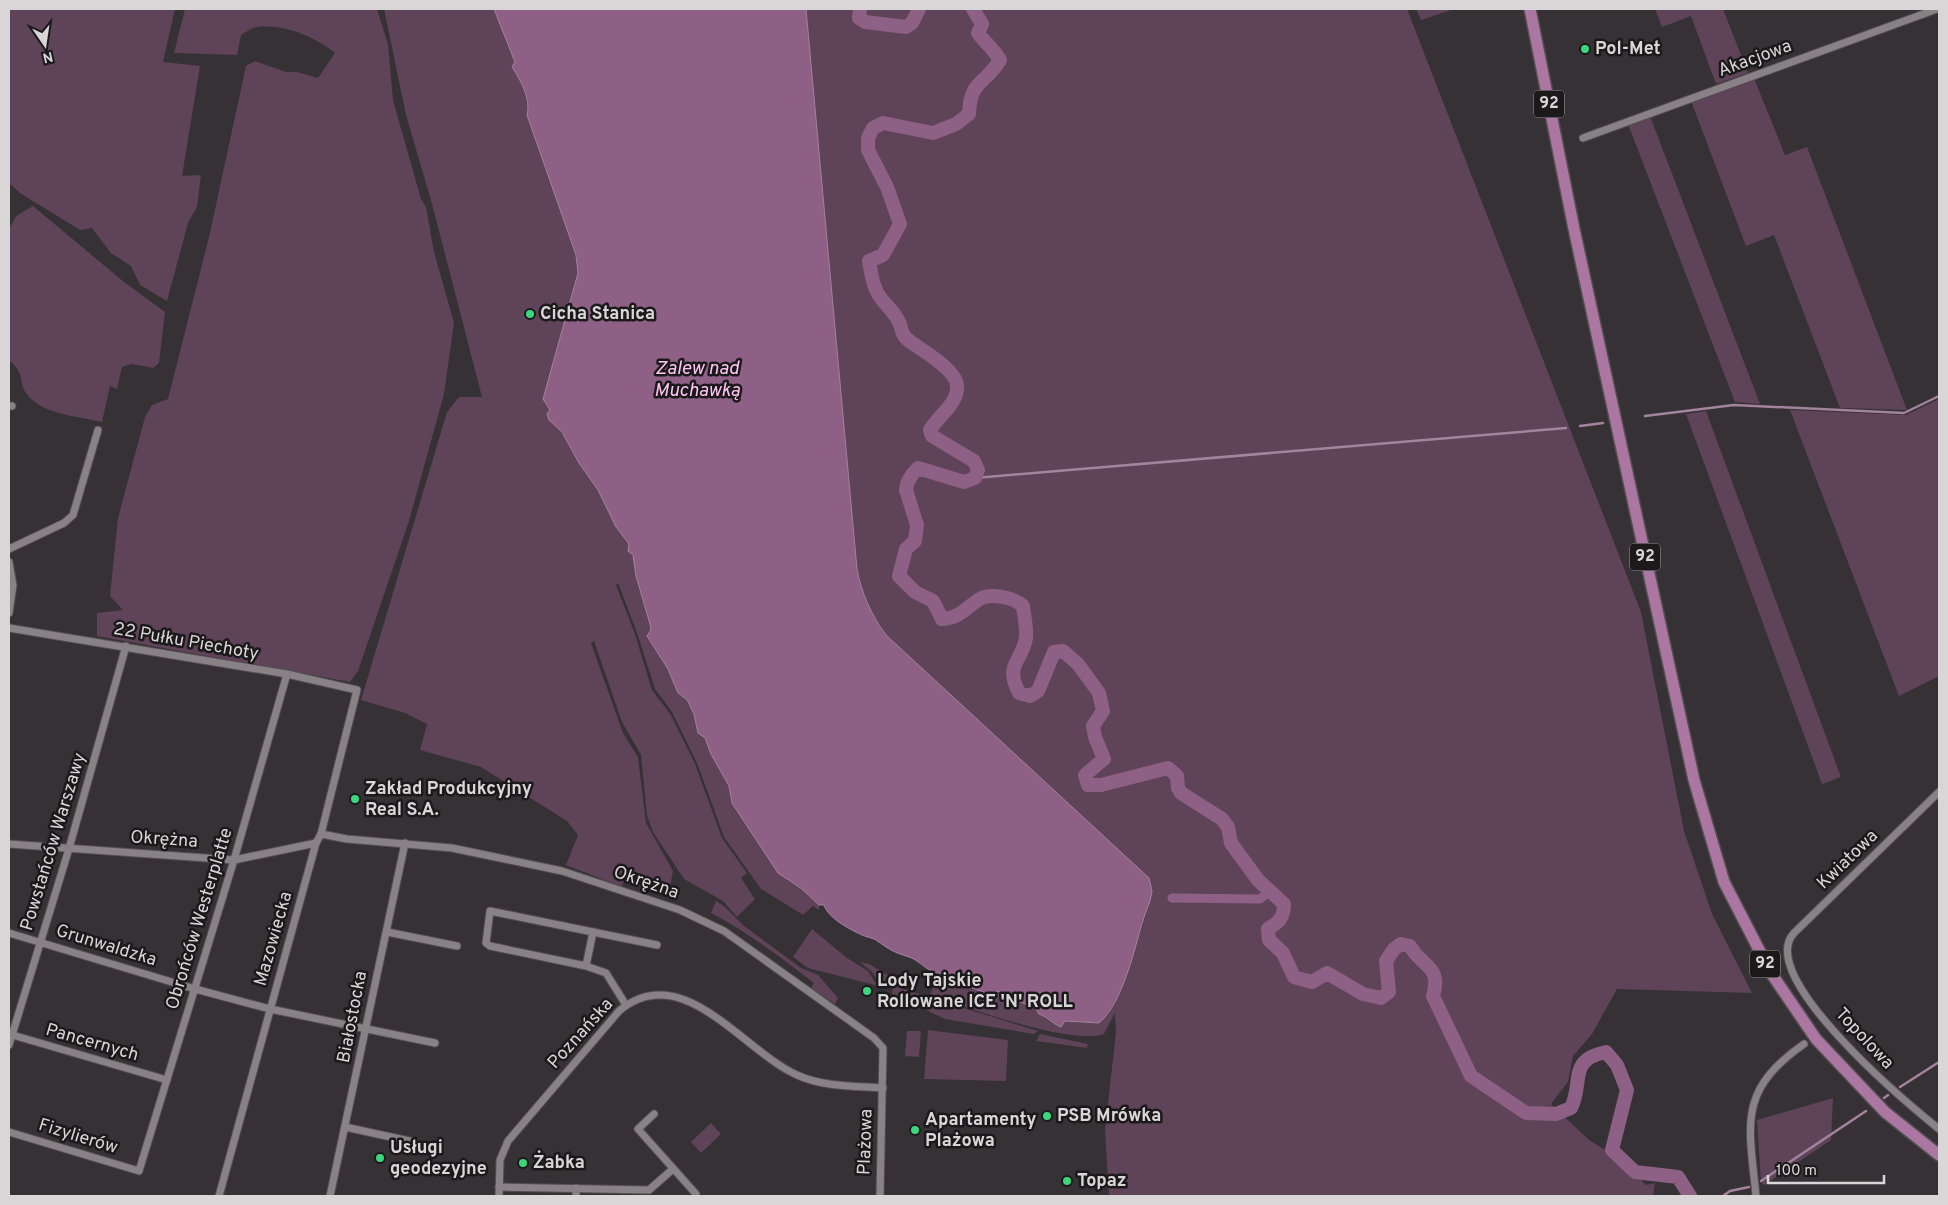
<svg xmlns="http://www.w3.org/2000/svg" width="1948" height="1205" font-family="Overpass,sans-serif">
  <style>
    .green { fill: #5e4359 }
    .water { fill: #8e6085; stroke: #a4839e }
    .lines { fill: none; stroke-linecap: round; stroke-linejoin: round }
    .stream { stroke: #a4839e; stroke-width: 2.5 }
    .canal { stroke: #8e6085; stroke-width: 9 }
    .river { stroke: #8e6085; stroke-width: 14 }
    .minor-casing { stroke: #524e51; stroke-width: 9 }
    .primary-casing { stroke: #524e51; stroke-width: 14 }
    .minor { stroke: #888186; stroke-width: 7 }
    .primary { stroke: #ab77a2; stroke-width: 11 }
    .poi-dot { fill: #39d87f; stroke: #1c191b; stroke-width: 2 }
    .labels { text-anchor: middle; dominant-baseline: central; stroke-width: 5; stroke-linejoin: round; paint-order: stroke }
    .shield { fill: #1c191b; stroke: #a09d9f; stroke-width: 1 }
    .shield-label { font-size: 16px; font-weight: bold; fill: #d9d6d8 }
    .poi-label { font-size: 18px; font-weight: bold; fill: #d9d6d8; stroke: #1c191b; text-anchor: start }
    .street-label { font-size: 18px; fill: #d9d6d8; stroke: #1c191b }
    .water-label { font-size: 19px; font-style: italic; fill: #fec4f2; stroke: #1c191b }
  </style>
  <rect width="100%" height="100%" fill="#363135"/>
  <g class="green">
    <path d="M9,9h166l-12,53 37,4 -18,110 19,-1 -4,32 -9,16 -21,78 -27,-16 -9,-19 -20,-13 -19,-25 -12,2 -60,-37 -11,-10z"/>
    <path d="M185,9h192l11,35 5,56 28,99 5,8 8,45 20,71 -10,71 -35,127 -51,150 -8,11 -253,-46v-23l26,-3 -13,-14 8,-78 27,-101 7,-12 16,-6 41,-162 37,-171 9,-5 31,11h11l21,6 17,-25c-20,-16 -50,-29 -77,-26 -5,0 -12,5 -17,8l-4,20 -63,-2z"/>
    <path d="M384,9h110l22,54 -4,4c9,14 18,32 15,48l49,140 2,18 -35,126 7,11 -3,4 2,6 13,12 17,31 19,27 18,37 13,17 7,22v10l14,47 2,21 16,25 10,24 8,7 8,14 3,14 8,10 6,16 18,32 3,17 55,77 15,9 17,16v5l-6,-4 -10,9 -42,-26 -37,-52 -27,-74 -25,-51 -17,-23 -18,-56 -19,-50 -2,2 19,49 17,56 19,25 24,49 27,74 25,35 -6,5 14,21 -18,18 -14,-16 -39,-22 -31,-47 -6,-17 -6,-60 -19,-33 -28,-81 -3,2 32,90 15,24 8,66 27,48 -5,25 -45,-14 -1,4 -5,-1 -51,-20 12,-30 -11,-14 -86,-54 -61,-17 7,-26 -22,-11 -44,-13 86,-288 12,-15h23l-50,-193 -26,-89z"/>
    <path d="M806,9h601l234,603 43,219 28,83 40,79 -135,-4 -25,45 -19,22 -5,26 -17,22 38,36 34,21 23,24 9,-2 -2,13h-544l-4,-66 11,-98 -1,-19 -11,21c-33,11 -125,-23 -161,-34l-13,-6 5,-10 -1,-12c20,-3 82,27 103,37 3,8 16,15 24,18l4,-6 34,2c16,-34 59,-109 49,-145l-262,-243 -21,-34 -8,-32z"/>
    <path d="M1416,9h38l-33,11z"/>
    <path d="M1655,9h68l25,64 -32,11 -25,-68 -29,11z"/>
    <path d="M1754,78l31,77 22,-8 100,263 -67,-2 -66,-173 -28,11 -55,-145z"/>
    <path d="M1650,116l110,288 -25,-2 -107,-278z"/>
    <path d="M33,206l91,76 41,30 -6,51 -6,5 -21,-4 -10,3 -5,22 -7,-3 -8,36c-24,-6 -61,-7 -76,-29 -9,-13 1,-17 -17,-33v-131l7,-13z"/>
    <path d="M1939,399v277l-40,20 -109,-286 116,5z"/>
    <path d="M1706,411l135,366 -19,7 -136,-370z"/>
    <path d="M716,901l9,6 19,19 57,42 17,7 20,23 -3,6 -24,-16 3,-5c-33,-25 -66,-51 -103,-70z"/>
    <path d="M812,929l35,29 21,13 8,13 -1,1 -67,-17 -15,-11z"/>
    <path d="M860,962l9,2 42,25 -32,-7 -7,-10z"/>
    <path d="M893,986l145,45 -4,3 -89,-15 -53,-25z"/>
    <path d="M928,1030l80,10 -2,41 -82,-2z"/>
    <path d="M907,1031h14l-2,26 -14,-1z"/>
    <path d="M1040,1034l48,10 -1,4 -51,-7z"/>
    <path d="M1833,1098l-2,42 -67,45 -3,-3 -4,-62z"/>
    <path d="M711,1123l10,11 -20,19 -10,-11z"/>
  </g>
  <path class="water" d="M494,9h312l51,560c5,26 14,45 29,66l263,243 3,13 -2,10c-14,34 -23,98 -51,122l-34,-2 -4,6c-8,-3 -16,-11 -22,-13l-3,-5 -39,-18 -6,4 -24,-9 -2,-6 -19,-8c-15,6 -24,-11 -37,-15 -16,-5 -19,-7 -33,-17 -3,-2 -10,-3 -14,-5 -13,-6 -34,-17 -38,-30h-5l-17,-16 -24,-16 -46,-70 -3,-17 -18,-32 -6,-16 -7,-5 -4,-19 -7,-14 -9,-7 -10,-24 -21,-33 4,-6 -1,-6 -14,-48 -3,-21 -5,-4 1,-7 -13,-17 -18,-37 -19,-27 -17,-31 -13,-12 -2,-6 3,-4 -7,-11 35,-126 -2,-18 -49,-140c4,-16 -6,-34 -15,-48l3,-5z"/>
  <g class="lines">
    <g class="stream">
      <path d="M1645,416l89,-11 170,8 35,-17"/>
      <path d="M1580,426l23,-3"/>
      <path d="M975,478l591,-50"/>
      <path d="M1900,1087l39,-25"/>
      <path d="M1884,1098l4,-3"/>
      <path d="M1761,1181l105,-70"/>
      <path d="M1723,1196l7,-5 19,-4"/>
    </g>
    <path class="canal" d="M1172,898l88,1 10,-8"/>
    <g class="river">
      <path d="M860,9l-1,9 6,4 41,5 6,-4 7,-14"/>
      <path d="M973,9l9,15 -4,9c7,10 16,16 22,27 -16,26 -30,20 -31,54l-13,10 -23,9 -50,-10 -10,5 -5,10v12l19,37 13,37 -17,31 -14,6c2,11 3,23 9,33 6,10 17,18 21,28 3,6 2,12 8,17 12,10 48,29 50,46 2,18 -19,31 -27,45l2,6 42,25 4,9 -3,8 -11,4 -46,-14c-6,6 -12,13 -12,22l11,35 -2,16 -9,8 -7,27 16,16 18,9 9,18c17,-1 23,-10 36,-19 12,-8 35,-3 45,6 1,10 4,22 3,32 -4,24 -22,26 -7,55l11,3 8,-5 16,-39 9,-1 15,13 21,29 4,18 -10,15 2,11 9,22 -19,16 3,10h13l67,-17 9,8 1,12 3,5 41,26 6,8 3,16 27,37 26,24c0,14 -5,18 -16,25l1,11 14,13 11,24 18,5 15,-9 36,21 18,4 8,-6 -3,-31 8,-12 7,-5 9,2c12,22 32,19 23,50l38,80 55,37 30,1 15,-6c13,-26 -4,-48 35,-56l11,13 10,25 -15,60 23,22 43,5 12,19"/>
    </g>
    <g class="minor-casing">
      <g id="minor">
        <path d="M1583,138l354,-129"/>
        <path d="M9,406h3"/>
        <path d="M9,549l55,-26 9,-8 25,-85"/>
        <path d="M9,562l4,23 -4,28"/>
        <path d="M9,628l278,46 70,16 -36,144 -5,9 -97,353"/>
        <path d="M1939,792l-145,141c-40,43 114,171 145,196"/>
        <path d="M321,834l26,5 105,9 110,23 118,39 44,21 150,107 9,10 -3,148"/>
        <path d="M9,844l225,16 82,-17"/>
        <path d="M387,932l70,14"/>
        <path d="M593,932l64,13"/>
        <path d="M9,933l186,56 75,20 165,34"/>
        <path d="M586,966l-96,-20 -4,-3 4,-32 103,21 -7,34 20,7 20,32"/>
        <path d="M9,1034l158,46"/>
        <path d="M9,1045l59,-193 58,-206"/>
        <path d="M654,1114l-16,15 58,65v2"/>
        <path d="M345,1127l69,15"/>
        <path d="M9,1132l130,39 95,-311 53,-186"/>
        <path d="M499,1187l150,3 24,-21"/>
        <path d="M576,1188v8"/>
        <path d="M330,1196l75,-353"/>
        <path d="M499,1196l1,-36 8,-19 111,-130c63,-53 124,40 178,64 26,12 57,11 86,13"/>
        <path d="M1756,1196c-7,-72 -19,-105 48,-152"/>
      </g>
    </g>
    <g class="primary-casing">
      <path id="primary" d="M1530,9l44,220 120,551 30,102 47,91 45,66 69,73 54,43"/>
    </g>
    <use href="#minor" class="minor"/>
    <use href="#primary" class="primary"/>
  </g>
  <g class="poi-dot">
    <circle cx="1585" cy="49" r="5"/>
    <circle cx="530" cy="314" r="5"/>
    <circle cx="355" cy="799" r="5"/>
    <circle cx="867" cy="991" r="5"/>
    <circle cx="1047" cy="1116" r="5"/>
    <circle cx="915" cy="1130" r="5"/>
    <circle cx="380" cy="1158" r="5"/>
    <circle cx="523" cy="1163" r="5"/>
    <circle cx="1067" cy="1181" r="5"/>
  </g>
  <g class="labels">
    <g class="shield">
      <rect x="1534" y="90.5" width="30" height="27" rx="4"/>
      <rect x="1630" y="543.5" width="30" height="27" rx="4"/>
      <rect x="1750" y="950.5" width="30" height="27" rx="4"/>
    </g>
    <g class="shield-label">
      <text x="1549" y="104">92</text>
      <text x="1645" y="557">92</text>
      <text x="1765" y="964">92</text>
    </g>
    <g class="poi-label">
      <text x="1595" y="49">Pol-Met</text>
      <text x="540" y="314">Cicha Stanica</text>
      <text x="365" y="789">Zakład Produkcyjny<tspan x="365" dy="21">Real S.A.</tspan></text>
      <text x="877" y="981">Lody Tajskie<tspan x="877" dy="21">Rollowane ICE 'N' ROLL</tspan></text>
      <text x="1057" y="1116">PSB Mrówka</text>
      <text x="925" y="1120">Apartamenty<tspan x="925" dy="21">Plażowa</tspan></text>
      <text x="390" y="1148">Usługi<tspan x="390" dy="21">geodezyjne</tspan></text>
      <text x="533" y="1163">Żabka</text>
      <text x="1077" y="1181">Topaz</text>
    </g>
    <g class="street-label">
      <text transform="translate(1755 59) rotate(-20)">Akacjowa</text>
      <text transform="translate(186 642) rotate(10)">22 Pułku Piechoty</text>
      <text transform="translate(164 840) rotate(4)">Okrężna</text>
      <text transform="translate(54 842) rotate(-73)">Powstańców Warszawy</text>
      <text transform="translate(1848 860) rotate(-44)">Kwiatowa</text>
      <text transform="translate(646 883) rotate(19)">Okrężna</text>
      <text transform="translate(200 919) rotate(-73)">Obrońców Westerplatte</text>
      <text transform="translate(274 939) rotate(-74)">Mazowiecka</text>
      <text transform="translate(106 946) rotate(17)">Grunwaldzka</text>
      <text transform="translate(353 1017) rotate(-79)">Białostocka</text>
      <text transform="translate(581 1034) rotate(-48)">Poznańska</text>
      <text transform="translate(1864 1039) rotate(47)">Topolowa</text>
      <text transform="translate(92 1043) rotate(16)">Pancernych</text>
      <text transform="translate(78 1137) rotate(17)">Fizylierów</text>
      <text transform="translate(866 1142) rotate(-88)">Plażowa</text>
    </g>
    <g class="water-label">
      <text x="697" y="369">Zalew nad<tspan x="697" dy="22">Muchawką</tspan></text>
    </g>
  </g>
  <rect width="1948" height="1205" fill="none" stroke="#d9d6d8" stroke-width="20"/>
  <g transform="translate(45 45) rotate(167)" stroke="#1c191b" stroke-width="4" paint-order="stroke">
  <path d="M0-4L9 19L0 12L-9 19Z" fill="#d9d6d8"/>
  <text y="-8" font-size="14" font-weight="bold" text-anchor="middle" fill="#d9d6d8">N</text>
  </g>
  <path d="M1768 1175v8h116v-8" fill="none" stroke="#d9d6d8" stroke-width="2.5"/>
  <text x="1776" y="1175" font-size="15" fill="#d9d6d8" stroke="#1c191b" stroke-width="4" paint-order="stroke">100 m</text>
</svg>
